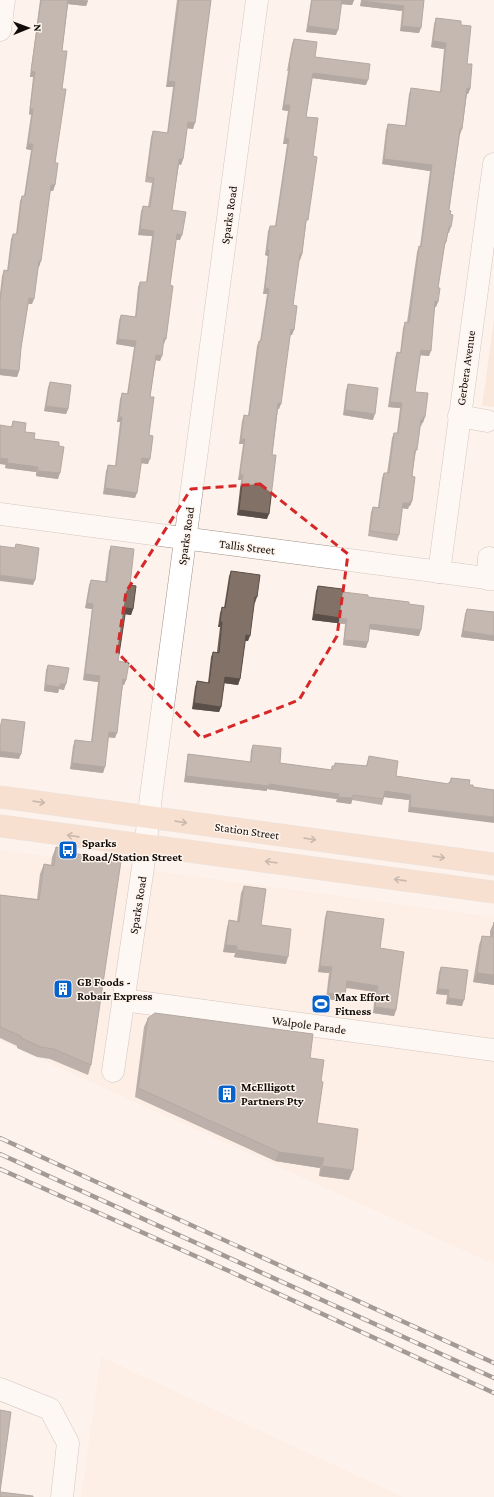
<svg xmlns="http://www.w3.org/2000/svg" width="494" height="1497" font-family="'Crimson Pro',serif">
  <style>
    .built { fill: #fdeadd }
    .green { fill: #f8dcc9 }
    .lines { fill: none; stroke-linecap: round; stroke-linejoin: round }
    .minor-casing { stroke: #a19187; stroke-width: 23 }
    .major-casing { stroke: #d4d3d3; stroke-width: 23 }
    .minor { stroke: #fff; stroke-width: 22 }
    .major { stroke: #f2caad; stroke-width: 22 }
    .rail-casing { stroke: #35302b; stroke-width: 4.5 }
    .rail { stroke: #fdf3ec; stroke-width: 3; stroke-dasharray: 9; stroke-linecap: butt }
    .wall { fill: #6f6159 }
    .shaded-wall { fill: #5a4f48 }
    .building { fill: #817167; stroke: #5a4f48 }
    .oneway { stroke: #8d7463 }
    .marked { fill: none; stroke: #d62828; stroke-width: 3; stroke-dasharray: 8 5; stroke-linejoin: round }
    .labels { text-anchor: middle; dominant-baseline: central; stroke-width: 3; stroke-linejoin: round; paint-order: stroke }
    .street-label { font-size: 12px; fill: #110c08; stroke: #fdf3ec }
    .poi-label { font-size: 12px; font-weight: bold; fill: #110c08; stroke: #fdf3ec; text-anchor: start }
  </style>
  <rect width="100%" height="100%" fill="#fdf3ec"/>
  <g class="built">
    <path d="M0,850l494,67v347l-494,-223z"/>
    <path d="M101,1357l302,140h-322z"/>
  </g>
  <path class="green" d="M494,319v88l-12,-1z"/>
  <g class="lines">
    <g class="minor-casing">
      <g id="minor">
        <path d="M0,30l4,-30"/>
        <path d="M459,416l28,5"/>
        <path d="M0,514l494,65"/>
        <path d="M439,572l55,-408"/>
        <path d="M488,579l1,-21"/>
        <path d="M123,1000l371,50"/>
        <path d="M113,1071l30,-204 8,-71 106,-796"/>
        <path d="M0,1389l50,20 18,34 -6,54"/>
      </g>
    </g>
    <g class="major-casing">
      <g id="major">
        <path d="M0,797l494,67"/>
        <path d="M0,826l494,66"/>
      </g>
    </g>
    <use href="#minor" class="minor"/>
    <use href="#major" class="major"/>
    <g class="rail-casing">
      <g id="rail">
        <path d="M0,1138l494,225"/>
        <path d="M0,1154l494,224"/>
        <path d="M0,1169l229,102 265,122"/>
      </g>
    </g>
    <use href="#rail" class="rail"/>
  </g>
  <g class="wall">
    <path d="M40,0h48l-2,6 -18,-2 -6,47v38l-7,74v22l-2,6h-3l-11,76h-1l-6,37h-4l-7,44 -2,23 -2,6 -17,-2v-82l2,-17 2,-6 3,1 4,-32 2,-5h3l4,-33 2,-5h2l7,-46 -5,-1 5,-34 -2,-1 4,-37h-3z"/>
    <path d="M177,0h34l-18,129 -6,-1 -4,31 -2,6 -2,-1 -7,46 8,30h-4l-6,45 -4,54 -2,5h-1l-3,17 -4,-1 -6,37 -1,38 -1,29 -7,-1 -6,35 -32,-4 3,-23 2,-6 7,1 5,-44h-3l3,-23 2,-6 5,1 7,-47 -18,-3 3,-24 2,-5 14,2 3,-30 2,-5h6l6,-46 -14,-1 3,-24 2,-5 5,1 4,-24 -7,-1 6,-45 2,-6 14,2 6,-46h-7z"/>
    <path d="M311,0h43l-2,5 -11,-1 -5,31 -30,-3z"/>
    <path d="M361,0h63l-5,33 -19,-2 2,-20 -42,-5z"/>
    <path d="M436,18l25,7 6,39 3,25 -2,5h-1l-5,35 -2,6 -11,75 1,4 1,13 -2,6h-1l-2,9 -2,6v-1l-6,41 -2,19h-1l-6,49 -9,-1 -5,37 8,31h-1l-1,3h-1l-8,50v25l-2,5h-1l-1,3 -6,-1 -3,27 -2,6 -29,-5 3,-24 2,-5h5l4,-29 2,-5h3l5,-35 2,-5h3l3,-25 -12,-1 7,-49 2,-6 3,1 3,-25 2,-6h2l10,-70 2,-6h1l10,-75 -48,-7 4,-34 2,-6 17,2 4,-32 2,-6 29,4 4,-43 -13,-2 3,-23z"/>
    <path d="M294,39l21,18 51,28 -54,-7 -6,39 7,39 -7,69 -4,29 -2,6h-1l-6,45 -1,30h-2l-11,74h-1l-6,46 -5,64 -30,-4 4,-35h-3l5,-36h-4l3,-23 2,-6 4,1 9,-70 2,-5h1l7,-47h-4l5,-38 -3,-1 3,-24 2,-5h5l12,-82h-4l5,-33 -6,-1 6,-39h-1l5,-27z"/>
    <path d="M50,382l18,27 -2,5 -22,-3 4,-24z"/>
    <path d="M348,384l25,36 -30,-5 3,-25z"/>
    <path d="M13,421l21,18 25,7 -1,33 -22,-3v-4l-31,-4 6,-41z"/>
    <path d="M111,546l19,39 3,24 -2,6 -6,-1 -7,47 8,19 -2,5h-1l-8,53 -7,-1 -5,36 -33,-4 3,-23 2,-6 16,2 7,-60 -15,-2 9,-71 -7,-1 4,-23 2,-5 14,2 4,-31z"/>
    <path d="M231,571l26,26 -2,6h-1l-6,38h-3l-5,38 -2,6 -14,-2 -3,24 -2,5 -27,-3 3,-22 2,-6 11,2 3,-26 2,-5h4l3,-25h-2l2,-14 2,-6 2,1 5,-32z"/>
    <path d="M318,586l50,11 41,7 10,32 -49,-7 -4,19 -23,-3 2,-21 -33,-4 4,-29z"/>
    <path d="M467,609l27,3v29l-33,-4 4,-23z"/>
    <path d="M48,665l16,25 -5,-1 -1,4 -14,-2 2,-21z"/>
    <path d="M253,745l27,18 51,7 1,-4h2l1,-3 31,3 3,-10 27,20 53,8 2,-6 19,2 -62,32 1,-12 -25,-3 -2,8 -30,-5 -1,4 -15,-2 1,-3 -70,-10v2l-83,-9 3,-23 1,-5 62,8 1,-12z"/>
    <path d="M56,847l16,6 19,212 -3,10 -38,-16 -13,-2 -20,-9v-2l-17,-8v-143l37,4 3,-25 4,-10 7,1 1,-8z"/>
    <path d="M244,886l17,39 25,39 -52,-7 1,-4 -12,-1 4,-25 2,-7 8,1 4,-28z"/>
    <path d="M327,911l69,99 -2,6 -21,-3 2,-21 -29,-4 -3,13 -17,-2 3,-26 -11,-1 7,-55z"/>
    <path d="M494,922v63l-21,-3 6,-37 3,-9 8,1v-6z"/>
    <path d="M441,967l21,39 -16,-2 1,-9 -11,-1 3,-22z"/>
    <path d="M148,1018l162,40 11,23 -4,42 32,57 -30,-4 1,-8 -45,-7 -140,-64 9,-70z"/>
  </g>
  <g class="shaded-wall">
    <path d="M68,0h14l6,1 -2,5 -19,-2z"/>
    <path d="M341,0h13l-2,5 -12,-1z"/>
    <path d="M362,1l42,5 -2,5 -42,-5z"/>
    <path d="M308,26l30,4 -2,5 -30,-3z"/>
    <path d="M402,26l19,2 -2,5 -19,-2z"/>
    <path d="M433,41l13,2 -2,6 -13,-2z"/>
    <path d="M31,71l4,1 -2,5h-3z"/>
    <path d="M313,73l55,7 -2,5 -55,-7z"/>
    <path d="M168,81l7,1 -2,5h-7z"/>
    <path d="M467,88l3,1 -2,5h-3z"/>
    <path d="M284,105h6l-2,6 -6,-1z"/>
    <path d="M30,109h3l-2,6 -2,-1z"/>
    <path d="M188,122l7,1 -2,6 -7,-1z"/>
    <path d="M285,138l4,1 -2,5h-4z"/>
    <path d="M28,144h5l-2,6 -5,-1z"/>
    <path d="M179,159h4l-2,6 -3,-1z"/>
    <path d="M384,159l48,6 -2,6 -48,-7z"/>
    <path d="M51,185h4l-2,6 -4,-1z"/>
    <path d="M140,229l14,2 -2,5 -14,-1z"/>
    <path d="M177,234l5,1 -2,5h-5z"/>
    <path d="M267,250h2l-1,6 -3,-1z"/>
    <path d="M300,254h2l-2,6h-2z"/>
    <path d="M39,261h2l-2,6 -2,-1z"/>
    <path d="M265,288l4,1 -2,5h-4z"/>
    <path d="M29,298l5,1 -2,5h-5z"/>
    <path d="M435,301l3,1 -2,5h-3z"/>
    <path d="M291,329l3,1 -2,5h-3z"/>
    <path d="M118,339l18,2 -2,6 -18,-3z"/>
    <path d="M421,350l10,1 -2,5 -10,-1z"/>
    <path d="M156,355l6,1 -2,5 -6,-1z"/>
    <path d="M0,369l19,2 -2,6 -17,-2z"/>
    <path d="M390,402l12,1 -2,5 -12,-1z"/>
    <path d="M278,403l3,1 -2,5h-3z"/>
    <path d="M46,406l22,3 -2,5 -22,-3z"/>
    <path d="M345,410l30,4 -2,6 -30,-5z"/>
    <path d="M119,417h3l-2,5h-3z"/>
    <path d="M423,417h2l-2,6h-1l-1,3 -2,-1 2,-5z"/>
    <path d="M241,439h4l-2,5h-4z"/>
    <path d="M0,458l8,1 -2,6 -6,-1z"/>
    <path d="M142,458l8,1 -2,5 -8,-1z"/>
    <path d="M7,463l31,4 -2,5 -31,-4z"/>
    <path d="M38,471l22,2 -2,6 -22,-3z"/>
    <path d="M240,474l3,1 -2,5h-3z"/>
    <path d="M105,488l32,5 -2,5 -32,-4z"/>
    <path d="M410,501h2l-2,5h-1l-1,3 -7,-1 2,-5z"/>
    <path d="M239,510l30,4 -2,5 -30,-4z"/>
    <path d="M0,575l35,5 -2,5 -33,-4z"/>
    <path d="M87,603l6,1 -1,5 -7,-1z"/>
    <path d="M126,608l7,1 -2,6 -7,-1z"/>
    <path d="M314,614l33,5 -2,5 -33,-4z"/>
    <path d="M220,622h2l-2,5h-2z"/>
    <path d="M370,624l51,6 -2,6 -51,-7z"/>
    <path d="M463,631l31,5v5l-33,-4z"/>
    <path d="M246,635l4,1 -2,5h-4z"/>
    <path d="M344,640l24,2 -2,6 -23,-3z"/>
    <path d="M85,674l15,2 -2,6 -15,-2z"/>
    <path d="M225,677l15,2 -2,6 -15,-2z"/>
    <path d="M123,679l3,1 -2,5h-3z"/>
    <path d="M60,684h6l-2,6 -5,-1 -1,4 -14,-2 1,-6z"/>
    <path d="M194,703l27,4 -2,5 -27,-3z"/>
    <path d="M109,732l8,1 -2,5 -8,-1z"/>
    <path d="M0,751l21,3 -2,5 -19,-2z"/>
    <path d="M72,763l33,4 -2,6 -33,-4z"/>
    <path d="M186,776l83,8 70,10 -2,5 -70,-10v2l-83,-9z"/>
    <path d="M385,791l26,4 -2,5 -26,-3z"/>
    <path d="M338,797l15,1 -2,6 -15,-2z"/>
    <path d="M410,807l84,10v6l-86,-11z"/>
    <path d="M226,945l11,1 -2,7 -12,-1z"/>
    <path d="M237,950l51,7 -2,7 -52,-7z"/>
    <path d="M320,966l12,1 -3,6 -11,-1z"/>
    <path d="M477,973l17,2v10l-21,-3z"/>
    <path d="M347,981l31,5 -3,6 -30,-5z"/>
    <path d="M438,989l11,1 -2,5 -11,-1z"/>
    <path d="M328,993l17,2 -2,6 -17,-2z"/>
    <path d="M448,998l16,2 -2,6 -16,-2z"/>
    <path d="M375,1007l21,3 -2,6 -21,-3z"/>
    <path d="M279,1152l45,6 -4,10 -45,-7z"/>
    <path d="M322,1166l31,4 -4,10 -30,-4z"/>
  </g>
  <g class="building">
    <path d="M41,0h27l-6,51h5l-5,38h4l-11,74h3l-3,22h-4l-10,76h-2l-5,38 -5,-1 -8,50 -2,23 -19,-2v-67l4,-32 4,1 5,-37h4l5,-38h3l8,-52h-5l5,-35h-3l5,-37 -4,-1z"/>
    <path d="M179,0h32l-16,123 -7,-1 -5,37h-4l-7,51 14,2 -4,23 -5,-1 -7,51 3,1 -7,53 -2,-1 -2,18 -6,-1 -6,42h4l-5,38 4,1 -3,23 -8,-1 -5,35 -32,-5 3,-23 8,1 6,-49h-3l3,-24 6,1 8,-53 -18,-2 3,-24 15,2 4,-35h7l7,-51 -14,-2 3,-23 7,1 4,-29 -7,-1 6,-46 15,2 7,-51 -7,-1z"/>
    <path d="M312,0h30l-4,30 -30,-4z"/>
    <path d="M362,0h62l-3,28 -19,-2 2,-20 -42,-5z"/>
    <path d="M436,18l25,3v4l10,1 -4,38h5l-2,25 -3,-1 -5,41h-2l-11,81 2,1 -1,3 3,1 -2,12h-2l-3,15h-1l-7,46h2l-2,14 -3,-1 -4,50 -10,-1 -6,42 13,1 -3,24h-2v3h-2l-4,30h-2l-3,26 3,1 -3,24h-2v2h-7l-4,32 -29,-4 3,-24 6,1 5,-35h5l5,-40h4l4,-30 -12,-1 7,-50 4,1 4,-31 4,1 10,-77 2,1 11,-82 -48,-6 4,-35 18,2 5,-38 30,4 5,-49 -13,-2z"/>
    <path d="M294,39l23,3 -2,15 55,7 -2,16 -55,-7 -7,44 12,1 -5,38 4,1 -9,63h-2l-4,34h-2l-7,51 4,1 -3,24 -3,-1 -10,75 -3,-1 -6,52h4l-7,59 -30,-4 4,-35 -3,-1 5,-35h-4l3,-24 5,1 10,-75h2l8,-52 -4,-1 4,-38h-2l3,-24h6l13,-87 -4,-1 5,-33h-6l6,-39 -1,-1z"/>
    <path d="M50,382l21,3 -3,24 -22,-3z"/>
    <path d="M348,384l30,4 -3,26 -30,-4z"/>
    <path d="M13,421l13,2 -1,9 10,1 -1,6 25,3v4l5,1 -4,26 -22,-2v-4l-31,-4 1,-4 -8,-1v-33l12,2z"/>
    <path d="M16,544l23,4 -4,32 -35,-5v-29l15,2z"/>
    <path d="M111,546l23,3 -4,36 6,1 -3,23 -7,-1 -8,53 11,2 -3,17 -3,-1 -6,54 -8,-1 -4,35 -33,-4 3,-23 17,2 8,-66 -15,-2 8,-70 -6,-1 4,-23 16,2z"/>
    <path d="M231,571l29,4 -3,22h-2l-5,39 -4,-1 -6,44 -15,-2 -4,30 -27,-4 3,-22 12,2 4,-31 6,1 3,-31h-2l2,-15 3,1z"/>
    <path d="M318,586l24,3 1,3 25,3v2l41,5v2l15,2 -3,24 -51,-6 -2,18 -24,-2 3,-21 -33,-5z"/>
    <path d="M467,609l27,3v24l-31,-5z"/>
    <path d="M48,665l21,3 -3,16h-6v3l-15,-2z"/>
    <path d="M2,719l23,3 -4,32 -21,-3v-23z"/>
    <path d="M253,745l28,3 -1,15 52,7v-4h3v-3l32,3 2,-10 29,5 -2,15 53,8v-2h2v-4l19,2 -1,5h4v2l21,3v27l-84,-10 1,-12 -26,-4 -2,8 -30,-4v3l-15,-1 1,-3 -70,-10v2l-83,-10 2,-22 63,8z"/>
    <path d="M56,847l16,2v4l49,8 -30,204 -37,-16 -13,-2 -20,-9v-2l-21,-9v-132l39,5 5,-36 10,2z"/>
    <path d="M244,886l22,3 -5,36 30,4 -3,28 -51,-7v-4l-11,-1 3,-25 10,2z"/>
    <path d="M327,911l57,8 -4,29 24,4 -8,58 -21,-3 3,-21 -31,-5 -2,14 -17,-2 4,-26 -12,-1z"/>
    <path d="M494,922v53l-17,-2 5,-37 10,1z"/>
    <path d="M441,967l27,3 -4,30 -16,-2 1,-8 -11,-1z"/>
    <path d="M155,1013l158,21 -3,24 14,2 -3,21 2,1 -6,41 41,6 -5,41 -31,-4 2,-8 -45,-6 -141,-64 10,-70z"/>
    <path d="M0,1410l11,2 -11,80 33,4v1h-33z"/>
  </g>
  <defs><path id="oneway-shaft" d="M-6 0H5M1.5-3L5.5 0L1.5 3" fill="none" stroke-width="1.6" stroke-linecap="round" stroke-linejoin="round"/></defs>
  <g class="oneway">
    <use href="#oneway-shaft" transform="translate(39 802) rotate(8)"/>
    <use href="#oneway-shaft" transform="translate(181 822) rotate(8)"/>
    <use href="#oneway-shaft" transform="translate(73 836) rotate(-172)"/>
    <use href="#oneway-shaft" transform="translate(310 839) rotate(8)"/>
    <use href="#oneway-shaft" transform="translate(439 857) rotate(8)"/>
    <use href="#oneway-shaft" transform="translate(271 862) rotate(-172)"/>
    <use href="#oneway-shaft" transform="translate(400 880) rotate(-172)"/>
  </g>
  <path d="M0 0H494V1497H0ZM260,484l88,70 -11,82 -38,64 -98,38 -84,-86 9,-60 65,-103z" fill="#fdf3ec" fill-opacity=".55" fill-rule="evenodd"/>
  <path class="marked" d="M260,484l88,70 -11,82 -38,64 -98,38 -84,-86 9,-60 65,-103z"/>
  <defs>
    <g id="bus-square" transform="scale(1)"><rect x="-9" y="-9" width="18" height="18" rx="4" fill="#0862cb" stroke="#fdf3ec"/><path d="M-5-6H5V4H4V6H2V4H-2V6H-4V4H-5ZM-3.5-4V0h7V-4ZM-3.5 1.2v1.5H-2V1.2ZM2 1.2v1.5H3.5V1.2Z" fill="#fff"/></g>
    <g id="building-square" transform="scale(1)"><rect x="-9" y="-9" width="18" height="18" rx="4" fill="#0862cb" stroke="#fdf3ec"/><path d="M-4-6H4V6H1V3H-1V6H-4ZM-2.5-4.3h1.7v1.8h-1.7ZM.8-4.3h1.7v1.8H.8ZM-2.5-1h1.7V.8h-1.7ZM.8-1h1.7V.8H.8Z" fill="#fff"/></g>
    <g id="stadium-square" transform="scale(1)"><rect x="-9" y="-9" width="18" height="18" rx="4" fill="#0862cb" stroke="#fdf3ec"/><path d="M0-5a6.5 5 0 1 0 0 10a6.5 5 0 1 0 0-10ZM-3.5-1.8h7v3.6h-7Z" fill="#fff"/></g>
  </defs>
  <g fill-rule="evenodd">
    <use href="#bus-square" x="68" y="850"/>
    <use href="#building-square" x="63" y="989"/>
    <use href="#stadium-square" x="321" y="1004"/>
    <use href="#building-square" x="227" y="1094"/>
  </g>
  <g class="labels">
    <g class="street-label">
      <text transform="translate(229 215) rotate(-82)">Sparks Road</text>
      <text transform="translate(466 368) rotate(-82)">Gerbera Avenue</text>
      <text transform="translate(186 536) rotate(-82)">Sparks Road</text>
      <text transform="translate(247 547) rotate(7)">Tallis Street</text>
      <text transform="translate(247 831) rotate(8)">Station Street</text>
      <text transform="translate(138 905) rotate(-81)">Sparks Road</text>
      <text transform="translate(309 1025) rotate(8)">Walpole Parade</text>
    </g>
    <g class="poi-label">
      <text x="82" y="843">Sparks<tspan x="82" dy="14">Road/Station Street</tspan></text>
      <text x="77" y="982">GB Foods -<tspan x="77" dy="14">Robair Express</tspan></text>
      <text x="335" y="997">Max Effort<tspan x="335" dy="14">Fitness</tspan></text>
      <text x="241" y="1087">McElligott<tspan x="241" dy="14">Partners Pty</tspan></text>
    </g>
  </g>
  <g transform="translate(28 28) rotate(89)" stroke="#fdf3ec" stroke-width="3" paint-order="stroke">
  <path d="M0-3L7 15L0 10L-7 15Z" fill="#110c08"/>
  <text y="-6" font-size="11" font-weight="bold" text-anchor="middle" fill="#110c08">N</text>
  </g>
</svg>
